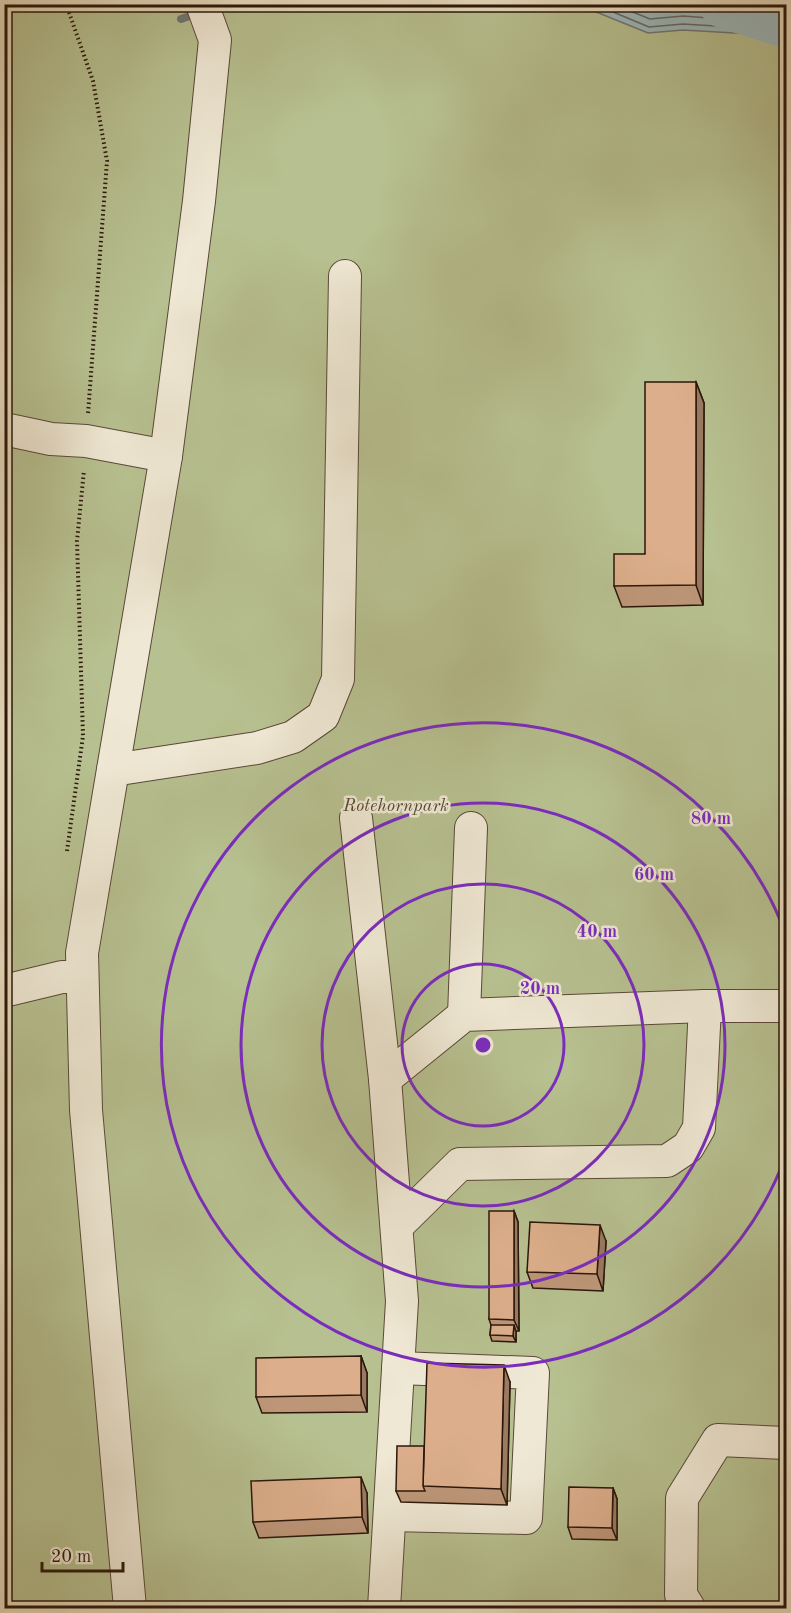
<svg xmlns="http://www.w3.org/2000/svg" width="791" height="1613" font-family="'Old Standard TT',serif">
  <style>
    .green { fill: #b7c090; stroke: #716c4e; stroke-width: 1.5 }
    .water { fill: #9bb8bc; stroke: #6e7875; stroke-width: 1.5 }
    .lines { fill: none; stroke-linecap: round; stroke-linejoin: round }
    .shore { stroke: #636864; stroke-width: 1.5 }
    .stream { stroke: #6e7875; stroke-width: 8 }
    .river { stroke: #9bb8bc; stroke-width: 48 }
    .minor-casing { stroke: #5a4838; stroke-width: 34 }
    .path { stroke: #2b170b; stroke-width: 4; stroke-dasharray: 1.5 3; stroke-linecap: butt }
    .minor { stroke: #efe8d4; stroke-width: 32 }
    .wall { fill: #bd9678; stroke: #2b170b; stroke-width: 1.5 }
    .shaded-wall { fill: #9a7a61; stroke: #2b170b; stroke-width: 1.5 }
    .building { fill: #dcae8b; stroke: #2b170b; stroke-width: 1.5 }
    .ring { fill: none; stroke: #7b2cbf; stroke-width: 3 }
    .labels { text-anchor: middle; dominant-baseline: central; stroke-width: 5; stroke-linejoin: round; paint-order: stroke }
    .park-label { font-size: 18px; font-style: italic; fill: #554a33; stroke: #efe8d4 }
    .centre { fill: #7b2cbf; stroke: #efe8d4; stroke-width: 3 }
    .ring-label { font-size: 18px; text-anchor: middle; font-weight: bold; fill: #7b2cbf; stroke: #efe8d4; stroke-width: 5; stroke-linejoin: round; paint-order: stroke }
  </style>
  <rect width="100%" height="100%" fill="#e6dbbd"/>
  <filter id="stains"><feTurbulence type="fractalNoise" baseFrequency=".00333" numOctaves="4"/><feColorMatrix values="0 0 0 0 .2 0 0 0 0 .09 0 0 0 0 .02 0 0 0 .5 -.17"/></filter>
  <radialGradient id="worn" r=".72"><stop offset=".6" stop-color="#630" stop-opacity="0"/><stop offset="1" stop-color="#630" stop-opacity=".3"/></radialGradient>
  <rect class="green" x="5" y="5" width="781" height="1603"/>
  <path class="water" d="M785,4l1,9 -17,22 -86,-5 -35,3 -69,-28z"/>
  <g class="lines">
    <g class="shore">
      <path d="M594,4l55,23 34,-3 82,5 15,-17 6,-2"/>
      <path d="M613,4l37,15 33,-3 78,6 16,-18"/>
      <path d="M637,4l14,6 33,-3 73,5 7,-8"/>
    </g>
    <path class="stream" d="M181,19l44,-15"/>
    <path class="river" d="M723,4l63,20"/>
    <g class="minor-casing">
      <g id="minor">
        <path d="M4,429l47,10 35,2 80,15"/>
        <path d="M113,770l144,-22 36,-11 30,-21 15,-37 7,-403"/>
        <path d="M356,818l29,261 17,222 -18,307"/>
        <path d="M4,991l58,-14h20"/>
        <path d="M464,1015l7,-187"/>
        <path d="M385,1079l79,-64 241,-9h81"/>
        <path d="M397,1226l63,-62 207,-3 21,-14 11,-19 6,-122"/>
        <path d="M390,1515l136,3 7,-145 -135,-5"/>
        <path d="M130,1608l-44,-498 -4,-157 84,-497 33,-255 16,-161 -13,-36"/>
        <path d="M689,1608l-8,-13 1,-97 36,-58 68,3"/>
      </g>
    </g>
    <g class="path">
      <path d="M66,4l27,77 14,80 -19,253"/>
      <path d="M67,851l16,-115 -6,-195 7,-71"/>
    </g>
    <use href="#minor" class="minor"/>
  </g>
  <g class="wall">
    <path d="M696,382l8,21 -1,202 -81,2 -8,-21 31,-32z"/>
    <path d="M514,1211l4,11 1,109h-3v11l-24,-1 -2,-6 1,-10 -2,-6z"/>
    <path d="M606,1241l-3,50 -70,-3 -6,-16z"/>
    <path d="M361,1356l6,17v39l-105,1 -6,-16z"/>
    <path d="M510,1382l-3,123 -106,-3 -5,-11 28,-45z"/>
    <path d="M613,1488l4,11v41l-45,-1 -4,-12z"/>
    <path d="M367,1493l1,40 -109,5 -6,-16z"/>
  </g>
  <g class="shaded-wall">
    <path d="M696,382l8,21 -1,202 -7,-20z"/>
    <path d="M514,1211l4,11 1,109 -5,-11z"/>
    <path d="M600,1225l6,16 -3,50 -6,-17z"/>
    <path d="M514,1325l2,6v11l-3,-6z"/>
    <path d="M361,1356l6,17v39l-6,-17z"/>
    <path d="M504,1365l6,17 -3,123 -6,-16z"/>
    <path d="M361,1477l6,16 1,40 -6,-16z"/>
    <path d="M613,1488l4,11v41l-5,-12z"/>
  </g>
  <g class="building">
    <path d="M645,382h51v203l-82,1v-32h31z"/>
    <path d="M489,1211h25v109l-25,-1z"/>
    <path d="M530,1222l70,3 -3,49 -70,-2z"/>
    <path d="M491,1325h23l-1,11 -23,-1z"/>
    <path d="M361,1356v39l-105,2v-39z"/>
    <path d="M427,1363l77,2 -3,124 -78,-3z"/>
    <path d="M397,1446h27l-1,40 2,5h-29z"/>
    <path d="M361,1477l1,40 -109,5 -2,-41z"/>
    <path d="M569,1487l44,1 -1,40 -44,-1z"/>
  </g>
  <g class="ring">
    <circle cx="483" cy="1045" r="81"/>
    <circle cx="483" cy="1045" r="161"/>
    <circle cx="483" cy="1045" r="242"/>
    <path d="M786 1155A322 322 0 1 1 786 935"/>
  </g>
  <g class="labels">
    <g class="park-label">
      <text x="396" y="806">Rotehornpark</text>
    </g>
  </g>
  <circle cx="483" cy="1045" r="9" class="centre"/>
  <g class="ring-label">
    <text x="711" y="824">80 m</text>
    <text x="654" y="880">60 m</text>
    <text x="597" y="937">40 m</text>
    <text x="540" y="994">20 m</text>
  </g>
  <rect width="791" height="1613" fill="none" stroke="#e6dbbd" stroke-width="24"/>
  <rect x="6" y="6" width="779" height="1601" fill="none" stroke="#2b170b" stroke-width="3"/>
  <rect x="12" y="12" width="767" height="1589" fill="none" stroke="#2b170b" stroke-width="1.5"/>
  <path d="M42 1562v9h81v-9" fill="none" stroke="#2b170b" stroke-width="3"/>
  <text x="51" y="1562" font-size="18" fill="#2b170b" stroke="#efe8d4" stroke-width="4.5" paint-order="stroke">20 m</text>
  <rect width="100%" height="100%" filter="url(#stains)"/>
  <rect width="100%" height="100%" fill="url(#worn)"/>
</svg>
